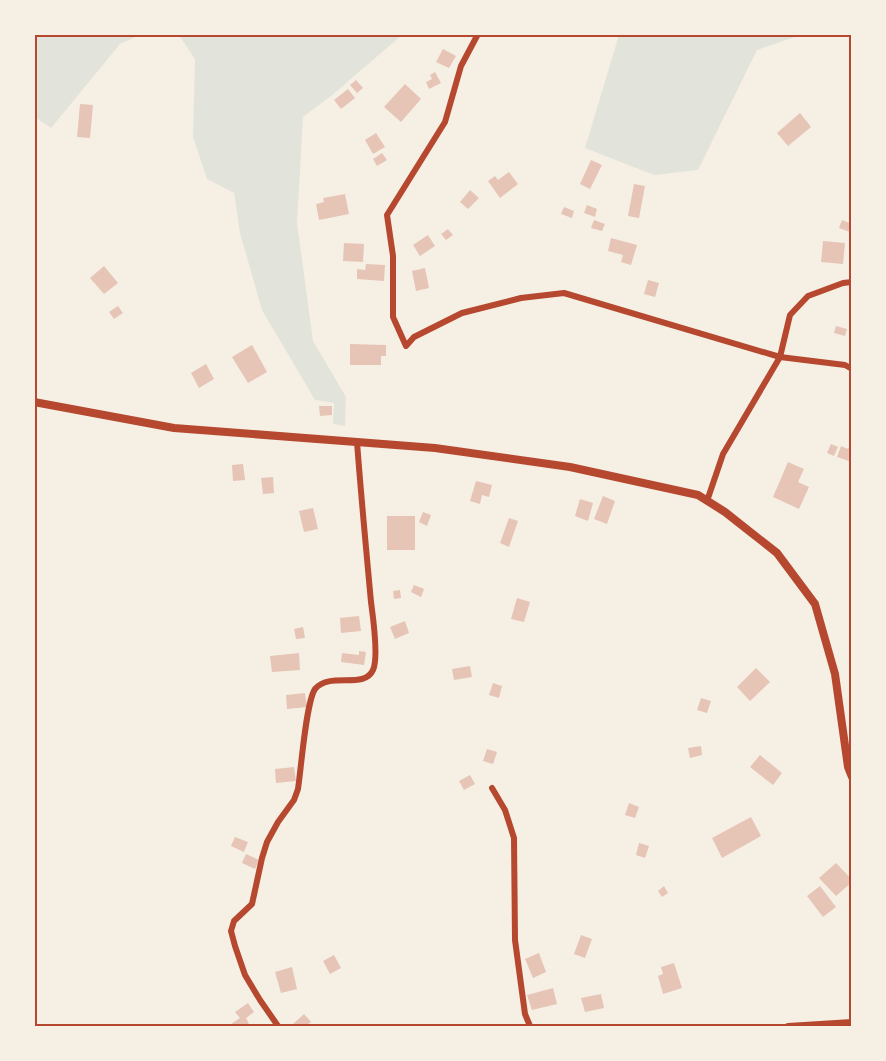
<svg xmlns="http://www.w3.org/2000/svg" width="886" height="1061" font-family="'Alegreya Sans',sans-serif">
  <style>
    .green { fill: #e2e4dc }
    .building { fill: #e6c5b7 }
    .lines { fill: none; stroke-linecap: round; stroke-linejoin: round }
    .minor { stroke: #b5482f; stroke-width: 6 }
    .tertiary { stroke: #b5482f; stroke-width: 8 }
    .neatline { fill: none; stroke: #b5482f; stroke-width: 2 }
  </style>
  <rect width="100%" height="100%" fill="#f6efe4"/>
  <g class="green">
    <path d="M34,35l1,-1 105,1 -20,9 -69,84 -16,-11z"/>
    <path d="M179,35h223l-71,61 -28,21 -6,106 16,118 33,56 -1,29 -12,-2 1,-21 -19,-3 -53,-90 -22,-77 -6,-40 -27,-14 -14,-42 2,-78z"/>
    <path d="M619,35v-1l182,1 -44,15 -59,120 -44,5 -69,-27z"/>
  </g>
  <g class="building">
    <path d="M443,49l13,7 -7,12 -13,-6z"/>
    <path d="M435,72l6,11 -12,6 -3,-7 6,-3 -2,-4z"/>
    <path d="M356,80l7,8 -6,5 -7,-8z"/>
    <path d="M405,84l16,15 -20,23 -17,-15z"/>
    <path d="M348,89l7,9 -14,11 -7,-9z"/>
    <path d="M80,104l13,1 -3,33 -13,-1z"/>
    <path d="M800,113l11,14 -23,19 -11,-13z"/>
    <path d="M376,133l9,14 -12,7 -8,-14z"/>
    <path d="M382,153l5,7 -10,6 -4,-7z"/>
    <path d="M591,160l11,5 -12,24 -10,-5z"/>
    <path d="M509,172l9,12 -18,14 -12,-17 7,-5 3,4z"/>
    <path d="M634,184l11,2 -6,32 -11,-2z"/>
    <path d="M470,190l9,8 -11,11 -8,-7z"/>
    <path d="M345,194l4,20 -30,6 -3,-16 8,-2 -1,-4z"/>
    <path d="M587,205l10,4 -2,8 -11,-4z"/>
    <path d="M564,207l10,4 -2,7 -11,-4z"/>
    <path d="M594,220l11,4 -3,7 -11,-3z"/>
    <path d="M842,220l10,4 -2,8 -11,-4z"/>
    <path d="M448,229l5,6 -7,5 -5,-6z"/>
    <path d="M428,235l7,11 -15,10 -7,-11z"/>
    <path d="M611,238l26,7 -6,20 -10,-3 2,-7 -15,-4z"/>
    <path d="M823,241l22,2 -2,21 -22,-2z"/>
    <path d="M344,243l20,1 -1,18 -20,-1z"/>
    <path d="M366,264l19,1 -1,16 -27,-2v-10l8,1z"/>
    <path d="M104,266l14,17 -14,11 -14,-16z"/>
    <path d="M425,268l4,20 -13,3 -4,-20z"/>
    <path d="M648,280l11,3 -4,14 -11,-3z"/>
    <path d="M118,306l5,7 -9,6 -5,-7z"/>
    <path d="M836,326l11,3 -2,7 -11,-3z"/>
    <path d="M350,344l36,1v11h-5v9h-31z"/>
    <path d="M252,345l15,27 -19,11 -16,-26z"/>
    <path d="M206,364l8,15 -15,9 -8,-15z"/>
    <path d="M319,406h13v9l-12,1z"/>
    <path d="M852,442v20l-15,-5 4,-11 7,3z"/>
    <path d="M831,444l7,3 -4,9 -7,-3z"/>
    <path d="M788,462l16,7 -6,13 11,5 -10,22 -26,-12z"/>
    <path d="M243,464l2,16 -12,1 -1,-16z"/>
    <path d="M273,477l1,16 -11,1 -2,-16z"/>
    <path d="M476,481l16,4 -3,12 -7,-2 -2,9 -10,-3z"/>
    <path d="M603,496l12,5 -8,23 -13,-5z"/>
    <path d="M580,499l13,4 -5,18 -13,-5z"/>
    <path d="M313,508l5,21 -14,3 -5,-21z"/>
    <path d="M423,512l8,3 -4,11 -8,-4z"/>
    <rect x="387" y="516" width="28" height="34"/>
    <path d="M509,518l9,3 -9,26 -9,-4z"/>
    <path d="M414,585l10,4 -3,8 -10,-5z"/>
    <path d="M400,590l1,8 -7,1 -1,-8z"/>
    <path d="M517,598l13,4 -6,20 -13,-3z"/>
    <path d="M359,616l2,15 -20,2 -1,-15z"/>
    <path d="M405,621l4,12 -14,6 -5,-12z"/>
    <path d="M303,627l2,11 -9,1 -2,-10z"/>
    <path d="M359,651l7,1 -2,13 -23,-3 1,-9 17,2z"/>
    <path d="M299,653l1,17 -28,2 -2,-16z"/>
    <path d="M470,666l2,11 -18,3 -2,-11z"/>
    <path d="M756,668l14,14 -20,19 -13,-14z"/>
    <path d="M493,683l9,3 -3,12 -10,-3z"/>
    <path d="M305,693l2,14 -20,2 -1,-14z"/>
    <path d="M701,698l10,3 -4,12 -10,-3z"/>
    <path d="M701,746l1,9 -12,3 -2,-10z"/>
    <path d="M487,749l10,3 -4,12 -10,-3z"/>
    <path d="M760,755l22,18 -9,12 -23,-18z"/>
    <path d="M294,767l2,14 -20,2 -1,-14z"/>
    <path d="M470,775l5,9 -11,6 -5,-9z"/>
    <path d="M629,803l10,4 -4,11 -10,-3z"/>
    <path d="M751,817l10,19 -39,22 -10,-20z"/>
    <path d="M235,837l13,5 -4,10 -13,-6z"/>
    <path d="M639,843l10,3 -4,12 -9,-3z"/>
    <path d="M246,854l13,6 -4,9 -13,-6z"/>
    <path d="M836,863l16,17v2l-16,14 -17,-18z"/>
    <path d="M664,886l4,7 -6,4 -4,-6z"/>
    <path d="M820,886l16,21 -13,10 -16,-21z"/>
    <path d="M581,935l11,4 -7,19 -11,-4z"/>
    <path d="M539,953l7,19 -13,6 -8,-19z"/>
    <path d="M334,955l7,13 -11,6 -7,-13z"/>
    <path d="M674,963l8,25 -19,6 -5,-18 5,-2 -2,-7z"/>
    <path d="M292,967l5,22 -16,4 -6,-21z"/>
    <path d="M553,988l4,16 -25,6 -5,-15z"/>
    <path d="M601,994l3,14 -19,4 -4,-14z"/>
    <path d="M248,1003l6,9 -8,6 3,6 -4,2h-17l12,-8 -5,-6z"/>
    <path d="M304,1014l7,8 -5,4h-13l-1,-1z"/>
  </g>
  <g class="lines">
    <g class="minor">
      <path d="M478,34l-17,32 -16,56 -58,93 6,41v61l13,29 8,-9 48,-24 59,-15 43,-5 216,64 65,8 7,4"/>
      <path d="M707,501l16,-47 57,-97 10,-42 18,-19 35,-13 9,-1"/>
      <path d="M492,788l13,22 9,28 1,102 10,74 5,12"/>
      <path d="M278,1026l-18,-26 -15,-25 -10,-29 -4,-15 3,-10 18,-17 10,-46 5,-16 11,-20 16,-22 4,-11c3,-19 8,-87 17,-100 15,-18 49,1 58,-19 6,-13 0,-53 -2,-68 -5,-54 -10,-107 -14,-160"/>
      <path d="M788,1026l64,-4"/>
    </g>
    <path class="tertiary" d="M34,402l140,26 261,20 135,19 128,28 27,17 52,41 38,51 20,70 13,93 4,10"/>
  </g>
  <rect width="886" height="1061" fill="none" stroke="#f6efe4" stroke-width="72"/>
  <rect x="36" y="36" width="814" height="989" class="neatline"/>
</svg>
